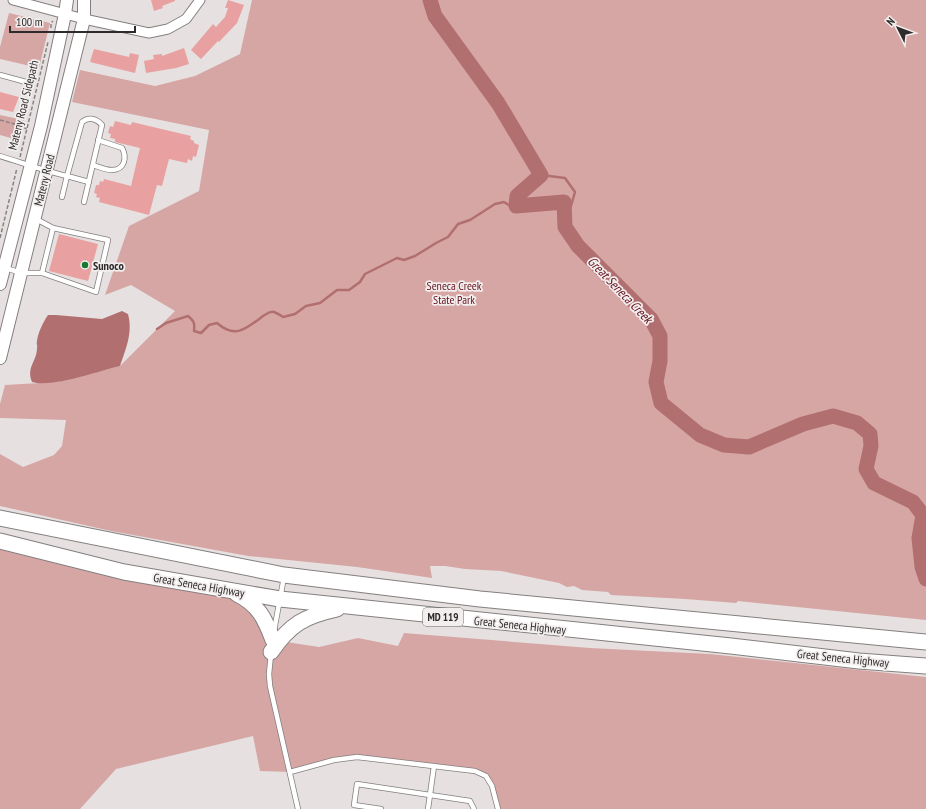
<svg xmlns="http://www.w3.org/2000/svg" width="926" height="809" font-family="'PT Sans Narrow',sans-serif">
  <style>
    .green { fill: #d6a6a5 }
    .water { fill: #b26f70 }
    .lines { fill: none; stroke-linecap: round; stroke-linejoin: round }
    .stream { stroke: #b26f70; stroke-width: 2.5 }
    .river { stroke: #b26f70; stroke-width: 15 }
    .building { fill: #e8a0a0 }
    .service-casing { stroke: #847f7f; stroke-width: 6 }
    .minor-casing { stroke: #847f7f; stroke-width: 11 }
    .tertiary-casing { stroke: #847f7f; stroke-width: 14 }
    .primary-casing { stroke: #847f7f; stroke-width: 17 }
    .path { stroke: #878383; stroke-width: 1.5; stroke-dasharray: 4 2; stroke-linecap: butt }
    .service { stroke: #fff; stroke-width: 4.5 }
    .minor { stroke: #fff; stroke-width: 9 }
    .tertiary { stroke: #fff; stroke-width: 12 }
    .primary { stroke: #fff; stroke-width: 15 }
    .poi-dot { fill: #137b2f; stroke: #f3eeee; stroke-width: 1.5 }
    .labels { text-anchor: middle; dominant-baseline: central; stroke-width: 3.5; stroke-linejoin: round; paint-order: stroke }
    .shield { fill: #f3eeee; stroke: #686666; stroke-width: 1 }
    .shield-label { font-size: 11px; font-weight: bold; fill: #2d2b2b }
    .street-label { font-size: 12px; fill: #2d2b2b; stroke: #f3eeee }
    .poi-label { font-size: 12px; font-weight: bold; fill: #2d2b2b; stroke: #f3eeee; text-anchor: start }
    .park-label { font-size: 12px; fill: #65121d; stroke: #f3eeee }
    .water-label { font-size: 13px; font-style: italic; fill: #65121d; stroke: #f3eeee }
  </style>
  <rect width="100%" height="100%" fill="#e6e1e0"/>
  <g class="green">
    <path d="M252,0h674v620l-188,-19 -2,2 -51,-4 -74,-4 -3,-3 -26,-2 -8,-4 -7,1 -8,-4 -58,-12 -36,-2 -20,-3h-15l2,12 -75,-11 -109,-11 -137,-25 -111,-25v-52l23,13 31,-12 8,-9 4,-26 -66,-2v-14l5,-19 52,-3 63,-16 55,-55 -44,-26 -26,10 24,-69 70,-35 10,-61 -137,-28 8,-32 75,16 40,-10 45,-22z"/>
    <path d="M9,13l41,10 -11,45 -39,-9v-12z"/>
    <path d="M0,115l24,5 -6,20 -18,-5z"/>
    <path d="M0,539l231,52 23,15 19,34 46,7 39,-9 40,8 6,-13 186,15 120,6 216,23v132h-428l-12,-33 -11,-5 -117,-14 -24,3 -44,12 -30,-1 -7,-35 -137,33 -36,40h-80z"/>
  </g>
  <path class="water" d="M122,311l6,3c5,19 -2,34 -8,52 -22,5 -67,22 -88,16 -6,-15 5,-21 5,-34 1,-3 -1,-3 0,-7 1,-8 6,-19 11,-26h8l46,4z"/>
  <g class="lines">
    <g class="stream">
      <path d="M541,175l24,3 10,14 -10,35"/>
      <path d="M157,329l9,-6 22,-7c6,5 7,7 6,15l7,2 8,-8 8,-2c18,16 29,6 46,-7 4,-2 6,-5 11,-4 3,1 6,3 9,5l12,-3 11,-8 14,-3 17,-13h12l11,-8 5,-8 32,-16 7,2 11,-4 21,-13 12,-6 10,-13 12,-4 25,-16 9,-2 8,5 4,-1"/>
    </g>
    <path class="river" d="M430,0l5,16 63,87 43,72 -24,21 -1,10 48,-4 1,25 13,19 73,73 9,17v25l-4,21 5,21 39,32 24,10 25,2 54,-23 30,-8 24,7 13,11 1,12 -5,23 8,14 39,19 10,13 -4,23 3,29 4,12"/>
  </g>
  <g class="building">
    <path d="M151,0h24v1l-13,5 1,2 -9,3z"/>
    <path d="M228,0l16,5 -7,18 -18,19 -1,-1 -17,18 -10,-9 22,-26 3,3 9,-10 3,-9h-3z"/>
    <path d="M184,48l5,16 -13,4 -30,5 -2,-12 10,-2 -1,-4 9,-1v2z"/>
    <path d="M94,49l35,8 1,-4 9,2 -4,18 -45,-11z"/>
    <path d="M0,92l19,5 -6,15 -13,-3z"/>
    <path d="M115,121l16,4 1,-3 59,14 -1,3 4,2v2l5,2 -3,12 -3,-1 -1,5 -4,-2 -1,4 -18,-4 -7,27 -5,-1 -8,30 -50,-13 1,-4 -4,-1 1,-3 -3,-1 2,-8h3l1,-4 3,1 1,-3 27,7 9,-38 -25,-6v-3l-5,-1 1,-4 -3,-1 2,-7 3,1z"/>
    <path d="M59,234l39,10 -10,37 -39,-10z"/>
  </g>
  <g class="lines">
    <g class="service-casing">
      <g id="service">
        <path d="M0,75l26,7"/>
        <path d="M0,156c23,7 45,15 67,20l15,-54c7,-6 15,-3 20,3l-18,77"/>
        <path d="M93,165c6,2 13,5 19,5 13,0 15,-13 10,-22l-24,-8"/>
        <path d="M62,197l5,-21 22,6"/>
        <path d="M6,268l15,5h21l11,-45 -17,-9"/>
        <path d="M42,273l54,19 12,-52 -55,-12"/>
        <path d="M274,631l10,-54"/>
        <path d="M271,654l-2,20 1,12 28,123"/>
        <path d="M290,772l44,-12 23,-3 118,14 11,5 6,10 6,23"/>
        <path d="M381,809l-27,-4 3,-21 113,17 4,8"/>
        <path d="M428,809l6,-43"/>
      </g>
    </g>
    <g class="minor-casing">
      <path id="minor" d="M13,0l71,19 65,14 19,-4 18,-10 14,-19"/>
    </g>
    <g class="tertiary-casing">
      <g id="tertiary">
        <path d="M0,284l41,-158 24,-112 2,-14"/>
        <path d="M0,358l84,-339v-19"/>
      </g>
    </g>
    <g class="primary-casing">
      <g id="primary">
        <path d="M0,518l284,57 196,24 446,43"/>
        <path d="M0,541l124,31 156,27 451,47 128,15 67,5"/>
        <path d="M237,594c22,11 28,25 36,46"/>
        <path d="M271,652c19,-28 34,-36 66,-43"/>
      </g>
    </g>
    <g class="path">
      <path d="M51,28v-5l2,-2"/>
      <path d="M0,120l18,5 9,4"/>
      <path d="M20,157l28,-115"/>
      <path d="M0,238l17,-70"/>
    </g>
    <use href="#service" class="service"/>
    <use href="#minor" class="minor"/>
    <use href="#tertiary" class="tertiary"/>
    <use href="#primary" class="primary"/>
  </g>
  <circle class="poi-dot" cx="85" cy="265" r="4"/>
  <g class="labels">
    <rect class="shield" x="423" y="608" width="40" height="18" rx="3"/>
    <g class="shield-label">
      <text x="443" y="617">MD 119</text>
    </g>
    <g class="street-label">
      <text transform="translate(23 105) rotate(-76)">Mateny Road Sidepath</text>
      <text transform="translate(44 180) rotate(-76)">Mateny Road</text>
      <text transform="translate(199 585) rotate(10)">Great Seneca Highway</text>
      <text transform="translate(520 625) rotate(6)">Great Seneca Highway</text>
      <text transform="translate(843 658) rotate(6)">Great Seneca Highway</text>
    </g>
    <g class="poi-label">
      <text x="93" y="265">Sunoco</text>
    </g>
    <g class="park-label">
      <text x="454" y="285">Seneca Creek<tspan x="454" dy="14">State Park</tspan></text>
    </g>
    <g class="water-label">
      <text transform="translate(620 290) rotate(46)">Great Seneca Creek</text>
    </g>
  </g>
  <g transform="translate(898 28) rotate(312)" stroke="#f3eeee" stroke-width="3" paint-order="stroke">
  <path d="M0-3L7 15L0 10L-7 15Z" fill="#2d2b2b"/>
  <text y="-6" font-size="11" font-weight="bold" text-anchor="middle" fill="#2d2b2b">N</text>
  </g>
  <path d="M10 26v6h125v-6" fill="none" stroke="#2d2b2b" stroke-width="2"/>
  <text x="16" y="26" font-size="12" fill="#2d2b2b" stroke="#f3eeee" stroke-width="3" paint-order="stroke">100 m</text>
</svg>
